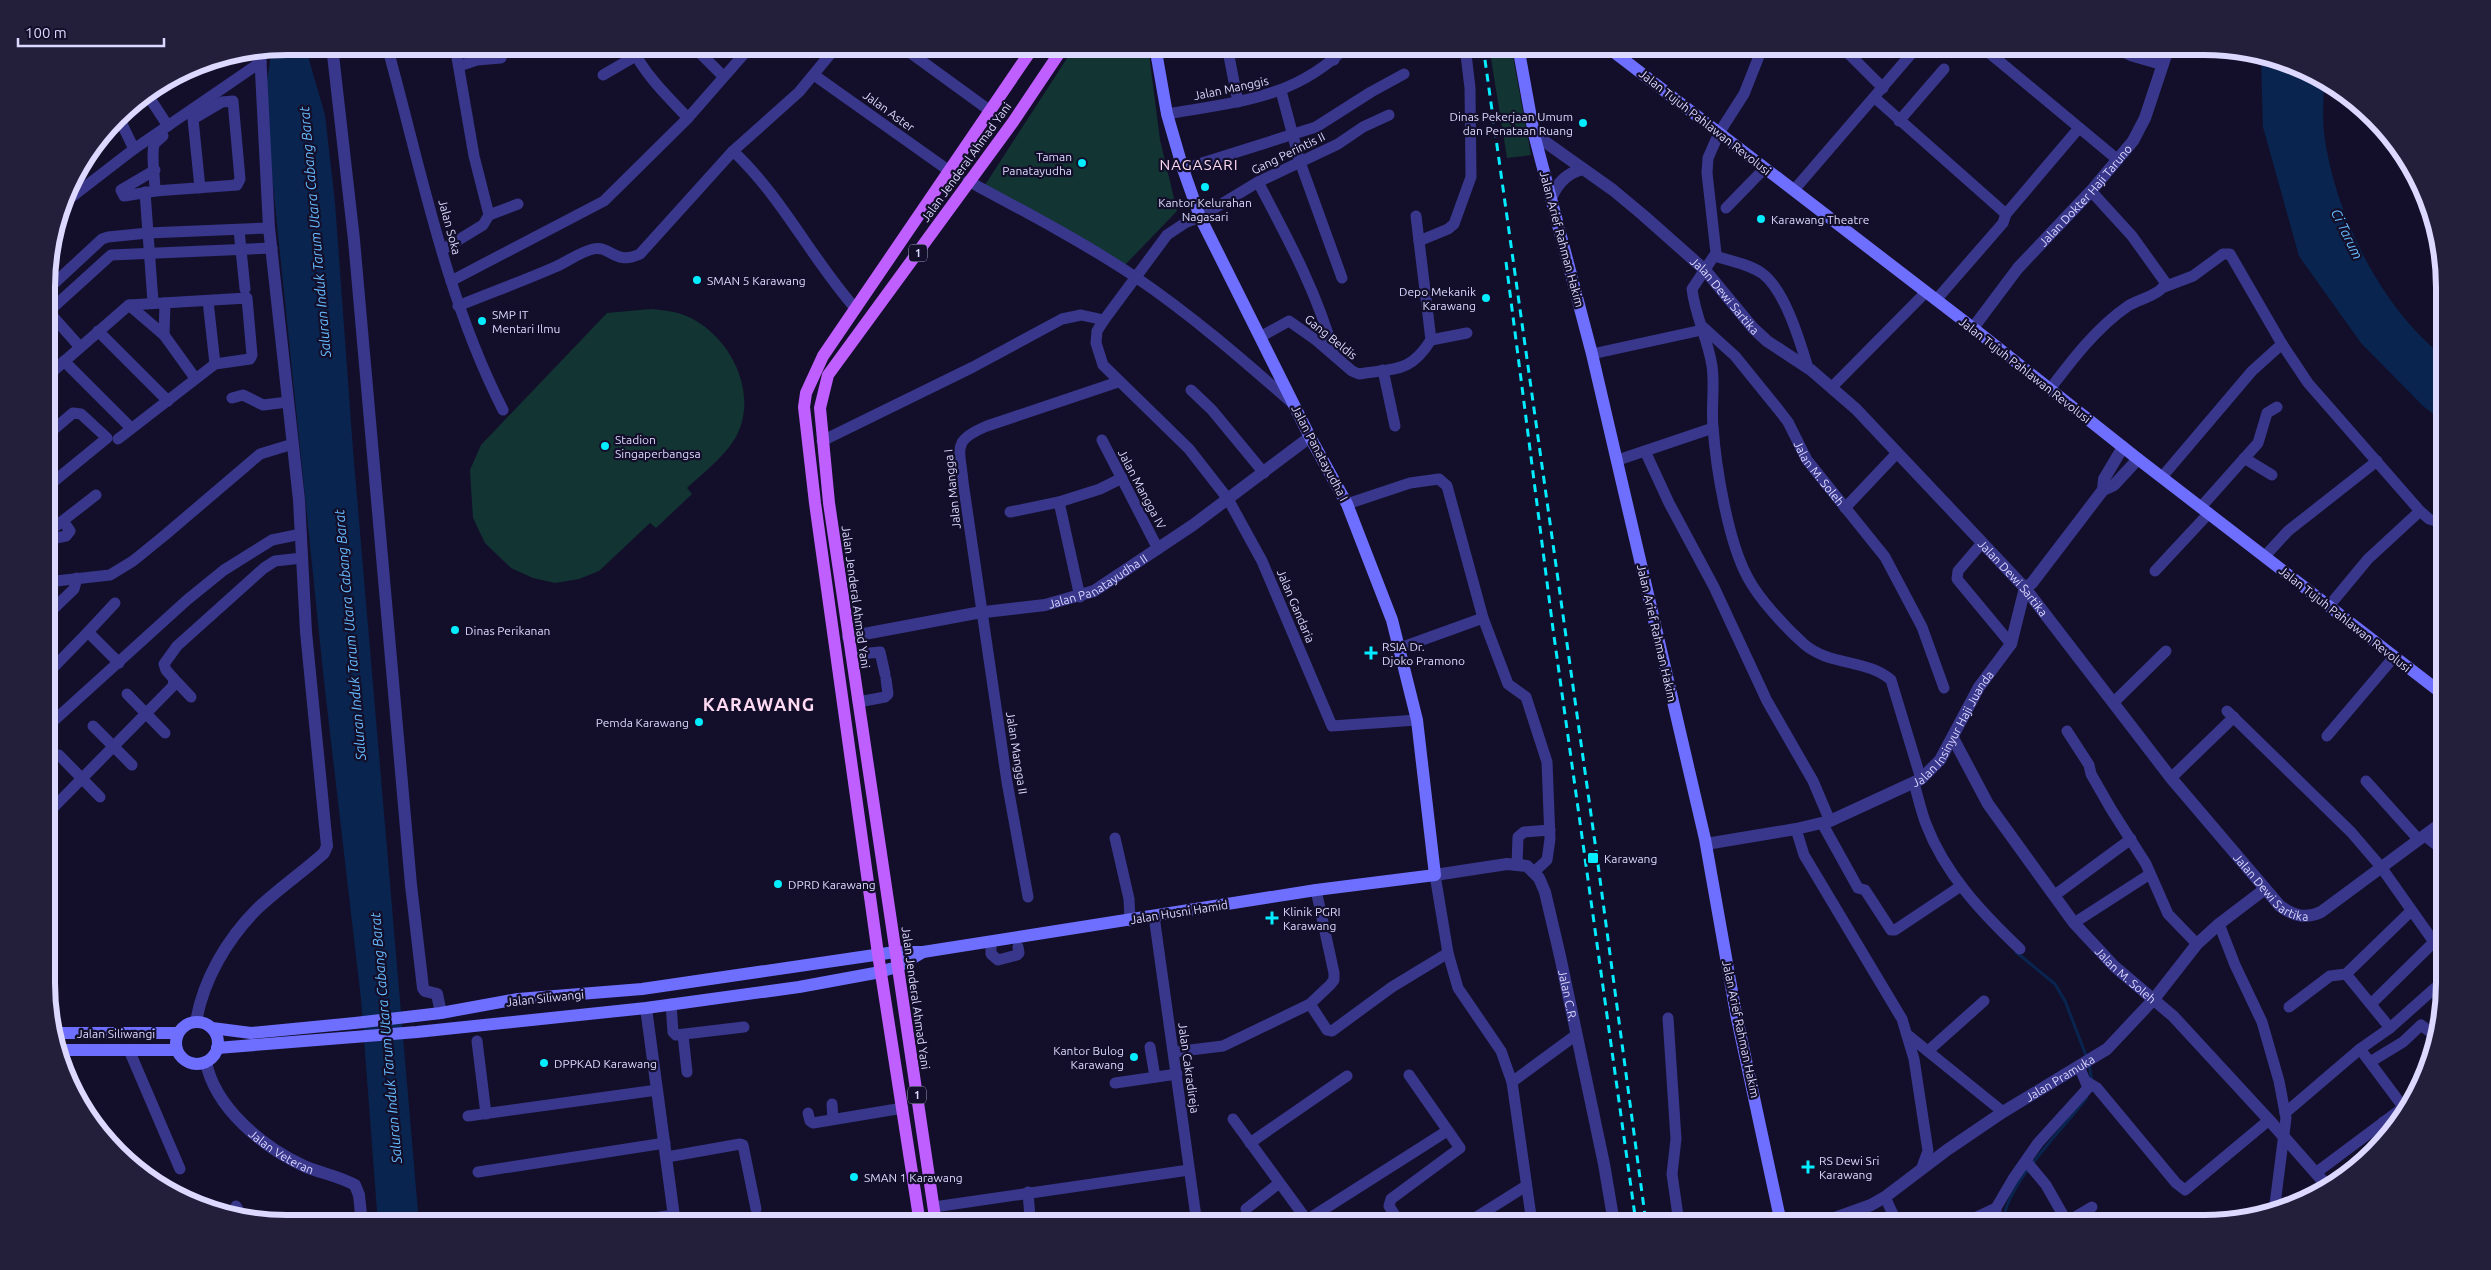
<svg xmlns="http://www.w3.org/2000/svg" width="2491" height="1270" font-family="Ubuntu,sans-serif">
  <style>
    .green { fill: #123533 }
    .water { fill: #09254f }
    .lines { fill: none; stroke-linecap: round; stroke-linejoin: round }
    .stream { stroke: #09254f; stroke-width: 3 }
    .minor { stroke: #38378c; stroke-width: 11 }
    .tertiary { stroke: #38378c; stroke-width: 12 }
    .secondary { stroke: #6f6fff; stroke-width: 12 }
    .primary { stroke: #bf5fff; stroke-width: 12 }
    .rail { stroke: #04ecff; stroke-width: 3; stroke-dasharray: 8 6; stroke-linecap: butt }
    .poi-dot { fill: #04ecff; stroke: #130f2a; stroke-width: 2 }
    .labels { text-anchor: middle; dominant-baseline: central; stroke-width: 4.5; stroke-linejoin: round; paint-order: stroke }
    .shield { fill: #130f2a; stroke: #a09cbf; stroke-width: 1 }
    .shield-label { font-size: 11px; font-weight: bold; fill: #dcd8ff }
    .street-label { font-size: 12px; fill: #dcd8ff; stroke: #130f2a }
    .poi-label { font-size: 12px; fill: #dcd8ff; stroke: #130f2a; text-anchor: start }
    .water-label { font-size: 14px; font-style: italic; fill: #66bcff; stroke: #130f2a }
    .quarter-label { font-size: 15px; letter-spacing: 1px; fill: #ffdaf3; stroke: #130f2a }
    .district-label { font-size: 18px; font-weight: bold; letter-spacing: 1px; fill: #ffdaf3; stroke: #130f2a }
    .rim { fill: none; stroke: #dcd8ff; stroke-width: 6 }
  </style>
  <rect width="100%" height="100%" fill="#130f2a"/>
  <g class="green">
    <path d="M1075,46h73l12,94 17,71 -53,55 -139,-81z"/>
    <path d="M1489,46h22l20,109 -24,3z"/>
    <path d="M651,309c10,1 21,2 30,5 42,14 74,67 60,111 -8,26 -35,45 -54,63l5,6 -36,34 -6,-5 -51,48 -20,8 -24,4 -22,-5 -22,-10 -26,-25 -12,-25 -3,-48 11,-25 126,-132z"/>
  </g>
  <g class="water">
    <path d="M287,46h18l20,69 10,88 18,247 66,774h-41l-17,-225 -37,-318 -54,-525 -3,-75 5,-32z"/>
    <path d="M2261,59l49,12 14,9c0,17 -2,36 0,53 10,79 56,174 119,223v65l-20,-15 -62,-63 -62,-87 -36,-129z"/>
  </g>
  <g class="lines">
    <g class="stream">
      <path d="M2016,952l39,32 10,17 22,57"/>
      <path d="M2089,1063l3,19"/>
      <path d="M2003,1223c2,-39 61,-94 84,-126"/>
    </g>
    <g class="minor">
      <path d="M387,46c34,123 58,250 116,364"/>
      <path d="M631,46c13,28 36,50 57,72"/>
      <path d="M693,46l30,30"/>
      <path d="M901,46l88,64"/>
      <path d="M1227,46l11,56"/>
      <path d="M1321,46l13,14"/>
      <path d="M1763,46l-19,48 -25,39 -11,25 -1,15 9,80 -24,36c3,27 16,50 20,77 3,20 -1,41 1,61 3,41 15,115 35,151 11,21 38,50 56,66 25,22 63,15 87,36l30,99"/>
      <path d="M1841,46l42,42"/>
      <path d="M1981,46l137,114"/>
      <path d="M2112,46l20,10 31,9"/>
      <path d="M1228,51l18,-5"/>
      <path d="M1994,57l12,-11"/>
      <path d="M459,66l18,-6 24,-2"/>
      <path d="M603,75l50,-29"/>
      <path d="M814,75l134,95"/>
      <path d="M1281,91l19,71 42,116"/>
      <path d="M147,94l21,32"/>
      <path d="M1875,98l131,116 73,-86"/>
      <path d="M1167,114c68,-12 129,-15 180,-68"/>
      <path d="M1389,115l-26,12 -25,17 -80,38 -58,35 -15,6 -18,12 -63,85 -7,11 -1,12 7,22 86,84 39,50 34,62 70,165 85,-6"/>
      <path d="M119,118l15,31"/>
      <path d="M1899,121l45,-52"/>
      <path d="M733,151c49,46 78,107 122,157"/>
      <path d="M1183,169l133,-42 55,-35 33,-18"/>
      <path d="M155,170l-34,20 3,6 31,-5c0,-15 -4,-33 -1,-47l9,-8"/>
      <path d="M968,181c56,30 113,60 166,95 56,38 107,82 158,127"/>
      <path d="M1258,182c29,55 60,112 76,172"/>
      <path d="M1794,190l124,-144"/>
      <path d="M155,191l82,-6 3,-6 -7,-78 -11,1 -29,17 7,69"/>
      <path d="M145,192l8,110"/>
      <path d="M67,194l6,2 61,-47 127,-87"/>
      <path d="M1726,208l38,-39"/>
      <path d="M489,215l29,-11"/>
      <path d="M1416,216l15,124"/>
      <path d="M239,230l6,59"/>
      <path d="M1419,241l29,-12 6,-5 17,-47 -1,-89 -5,-42"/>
      <path d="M442,250l41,-25 6,-10 -15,-59 -19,-110"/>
      <path d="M1715,256c15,5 35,8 48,18 22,17 37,67 45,94"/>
      <path d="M451,281l153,-80 84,-83 63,-72"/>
      <path d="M2164,287l29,-11 30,-22h7l52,90 26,39 112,128 9,8 14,4"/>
      <path d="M47,290l55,-51 6,-2 40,-4 121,-5"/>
      <path d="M1936,300l67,-77 3,-9"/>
      <path d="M208,301l7,63"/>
      <path d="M129,305l35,30 31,43"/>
      <path d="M458,306c32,-13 65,-25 97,-39 12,-5 25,-15 38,-18 18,-4 21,17 47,5l93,-103 66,-59 38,-46"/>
      <path d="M47,310l33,37"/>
      <path d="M47,313l64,-58 161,-7"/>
      <path id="s1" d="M1703,327l32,29 43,53 10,13 19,38 78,97 37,70 22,61"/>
      <path d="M98,331l70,70"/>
      <path d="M164,335l1,-32"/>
      <path d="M1260,337l29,-16 27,19 36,31 7,3c37,-6 51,-1 72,-34l36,-7"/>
      <path d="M1592,354l110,-24"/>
      <path d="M64,361l67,67"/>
      <path d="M1383,370l12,56"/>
      <path d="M52,372l77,-67 118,-7 5,57 -2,4 -35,5 -97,75"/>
      <path d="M1832,387l94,-95"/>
      <path d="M2050,389c22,-29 47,-62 78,-83 10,-7 35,-11 37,-24l-33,-46 -41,-45"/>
      <path d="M1191,390l21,20 52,63"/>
      <path d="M232,398l11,-3 20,10 25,-3"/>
      <path d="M47,435l26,-22 8,1 26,24 -60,49"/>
      <path d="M1102,440l56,109"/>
      <path d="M822,441l151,-74 89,-48 19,-4 23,5"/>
      <path d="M1645,451l24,52 45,84 53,114 46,80 17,40"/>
      <path d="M2244,458l28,17"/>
      <path d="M1618,460l95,-32"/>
      <path d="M2162,477l90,-106 30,-27"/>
      <path d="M1059,502l21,95"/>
      <path d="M1347,504l63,-21 29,-4 8,7 36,132 25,66 18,13 21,65 3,77 -3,21 -12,11"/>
      <path d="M2201,507l57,-64 9,-30 10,-6"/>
      <path d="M1845,508l52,-55"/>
      <path d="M1010,512l49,-10 41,-13 22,-11"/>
      <path d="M47,533l49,-38"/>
      <path d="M47,533l9,5 10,-2 4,-5 -7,-10"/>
      <path d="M1982,543l-24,28 -1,8 54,65"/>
      <path d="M2265,556l23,-25 89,-70"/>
      <path d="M2155,571l54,-58"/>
      <path d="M47,582l63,-7 23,-14 32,-26 95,-81 33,-10"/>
      <path d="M2329,606l39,-47 52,-48"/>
      <path d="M48,614l26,-25 3,-11"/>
      <path d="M88,632l27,-29"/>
      <path d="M1400,648l83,-30"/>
      <path d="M851,655l29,-3 5,22"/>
      <path d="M48,673l40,-41 31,31"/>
      <path d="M174,679l17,18"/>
      <path d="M127,694l38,39"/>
      <path d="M858,702l27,-5 3,-3 -2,-15"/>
      <path d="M2113,703l53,-52"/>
      <path d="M2227,711l124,121 30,35 53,75 11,11"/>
      <path d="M48,726l139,-126 37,-30 48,-30 29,-6"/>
      <path d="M93,726l39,39"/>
      <path d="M2067,731l22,34 2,9 20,35 35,55 22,50 29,30"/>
      <path d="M2327,736l67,-79"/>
      <path d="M59,755l41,42"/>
      <path d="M2171,778l63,-61"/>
      <path d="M2366,781l53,59"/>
      <path d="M1914,783c4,14 7,28 12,41 19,50 56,89 94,125"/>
      <path d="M48,813l125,-127 1,-7 -8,-9 -2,-6 13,-18 87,-78 11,-7 27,-3"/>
      <path d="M1822,823l36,65 7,2 26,40h4l66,-44"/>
      <path d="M1796,829l8,26 98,164 12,40 14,92 -7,19"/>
      <path d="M2425,836l19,15"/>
      <path d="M1115,838l14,61 1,22"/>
      <path d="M1517,865l1,-28 6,-5 26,-2"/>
      <path d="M1435,875l13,78 10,35 43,63 11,31 20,141"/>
      <path d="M2055,895l76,-56"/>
      <path d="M1028,897l-21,-115 -44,-300c-3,-34 -12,-41 24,-56l131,-44"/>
      <path d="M1154,916l43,308"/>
      <path d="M2074,923l76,-49"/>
      <path d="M2219,924l16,41 27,57 17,59 7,37 -12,94"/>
      <path d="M991,942v12l7,6 19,-5 2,-2 -1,-6"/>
      <path d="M2346,974l44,54"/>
      <path d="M671,1004l2,28 3,3 68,-8"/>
      <path d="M1310,1004l17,26 5,1 60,-44 56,-34"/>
      <path d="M2371,1004l63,-62"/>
      <path d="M2289,1007l41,-31 16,-2 65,-63"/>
      <path d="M1668,1018l8,121 -4,35 7,49"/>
      <path d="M683,1035l4,37"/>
      <path d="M1909,1036l94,76"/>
      <path d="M477,1041l9,73"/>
      <path d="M1150,1047l5,30"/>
      <path d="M2360,1049l44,59"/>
      <path d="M129,1050l51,119"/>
      <path d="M1928,1051l56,-50"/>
      <path d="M1174,1052l49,-6 87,-42 20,-19 4,-5v-7l-18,-83"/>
      <path d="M2370,1062l33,-20 18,-17 12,9"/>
      <path d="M1512,1082l64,-47"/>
      <path d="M2087,1082l10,6 79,95 9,7 84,-70"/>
      <path d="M1115,1083l62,-9"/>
      <path d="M832,1104l1,15"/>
      <path d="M808,1113l2,8 3,2 90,-15"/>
      <path d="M2285,1113l75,-64 30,-21 55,-49"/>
      <path d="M468,1116l189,-26"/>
      <path d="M1233,1119l76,104"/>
      <path d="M2383,1122l7,12"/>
      <path d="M1250,1143l97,-67"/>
      <path d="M667,1157l73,-13 3,1 13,64"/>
      <path d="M2026,1161l20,24 21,37"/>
      <path d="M478,1172l187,-29"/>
      <path d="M2317,1172l95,-71"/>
      <path d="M1028,1192l2,26"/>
      <path d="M1885,1197l12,26"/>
      <path d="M236,1206l4,7"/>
      <path d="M934,1207l255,-37"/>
      <path d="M1246,1209l32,-25"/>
      <path d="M1307,1220l140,-89"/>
      <path d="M1400,1223l-11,-17 2,-7 69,-51 -51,-73"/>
      <path d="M1467,1223l59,-37"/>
      <path d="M1964,1223l32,-15"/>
      <path d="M1996,1223v-15l17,-29 25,-36 50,-55 -9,-22"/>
      <path d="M2065,1223l27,-16"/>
      <path d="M611,1224l63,-9"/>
    </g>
    <g class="tertiary">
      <path d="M332,46l22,194 57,645 12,103 2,3 12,3 4,19"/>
      <path id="s2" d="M1534,134l79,56 30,25 62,55 48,58 14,13 44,29 45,39 169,179 146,190 109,128c14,10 25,13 41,6l123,-91"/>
      <path d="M1552,196c7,-15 16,-23 31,-27"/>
      <path id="s3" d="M1973,328l45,-60 73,-77 42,-50 12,-23 24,-72"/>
      <path d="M2103,490l1,-11 19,-32"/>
      <path id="s4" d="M848,637l128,-24 69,-8 49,-14 99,-66 117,-88"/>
      <path id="s5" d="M1953,738l35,66 86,119 40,43 59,50 96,104 60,68"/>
      <path id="s6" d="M1706,844l90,-15 34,-8 91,-42 19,-19 39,-73 32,-43 14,-56 7,-5 71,-93 11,-5 24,-26"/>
      <path id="s7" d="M1435,875l72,-11 20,2 12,12 6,14 15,64 44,208 10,59"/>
      <path d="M646,1008l29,216"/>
      <path d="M196,1022c7,-42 31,-83 61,-113 21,-20 46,-37 67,-56l3,-7 -21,-214 -7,-132 -30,-272 -9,-176"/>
      <path id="s8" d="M206,1062c9,46 57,85 98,104 16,7 35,10 51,19l4,10 3,29"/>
      <path id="s9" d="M1821,1223l50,-18 14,-8 62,-47 56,-38 104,-63 47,-50 43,-55 22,-20 46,-35"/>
    </g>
    <g class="secondary">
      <path d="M1518,46l16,88 58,220 113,485 31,175 45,209"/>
      <path d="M1606,46l367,282 165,131 306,236"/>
      <circle cx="197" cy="1043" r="21"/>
      <path d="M212,1028l39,5 104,-10 86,-10 77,-14 124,-10 253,-37h28l393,-62 119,-15 -18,-155 -25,-100 -45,-116 -37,-67 -110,-220 -17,-48 -16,-55 -12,-68"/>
      <path d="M53,1033h125"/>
      <path d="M217,1048l200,-16 229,-24 153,-21 76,-14 22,-6 26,-15"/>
      <path d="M58,1050h119"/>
    </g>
    <g class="primary">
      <path d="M920,1224l-42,-270 -63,-451 -11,-96 2,-14 17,-37 211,-310"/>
      <path d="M936,1224l-107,-721 -9,-95 8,-33 185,-253 51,-76"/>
    </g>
    <g class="rail">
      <path d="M1483,46l114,811 49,366"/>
      <path d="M1506,262l47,367 83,594"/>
    </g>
  </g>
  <g class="poi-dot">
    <circle cx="1583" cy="123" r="5"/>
    <circle cx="1082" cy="163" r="5"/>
    <circle cx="1205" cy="187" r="5"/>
    <circle cx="1761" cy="219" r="5"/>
    <circle cx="697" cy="280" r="5"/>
    <circle cx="1486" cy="298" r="5"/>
    <circle cx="482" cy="321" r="5"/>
    <circle cx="605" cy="446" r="5"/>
    <circle cx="455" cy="630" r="5"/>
    <path d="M1368.5 645.5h5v5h5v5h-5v5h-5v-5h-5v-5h5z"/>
    <circle cx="699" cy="722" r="5"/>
    <rect x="1587" y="852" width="12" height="12" rx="2.5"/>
    <circle cx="778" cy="884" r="5"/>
    <path d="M1269.5 910.5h5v5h5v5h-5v5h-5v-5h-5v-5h5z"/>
    <circle cx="1134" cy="1057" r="5"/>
    <circle cx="544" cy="1063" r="5"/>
    <path d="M1805.5 1159.5h5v5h5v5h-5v5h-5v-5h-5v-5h5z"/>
    <circle cx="854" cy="1177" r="5"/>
  </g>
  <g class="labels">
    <g class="shield">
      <rect x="909" y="244.5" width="18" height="17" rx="4"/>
      <rect x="908" y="1086.5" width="18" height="17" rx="4"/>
    </g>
    <g class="shield-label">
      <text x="918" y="253">1</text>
      <text x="917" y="1095">1</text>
    </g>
    <g class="street-label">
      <text transform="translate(1231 88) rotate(-12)">Jalan Manggis</text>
      <text transform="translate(889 111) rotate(36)">Jalan Aster</text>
      <text transform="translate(1705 122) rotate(38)">Jalan Tujuh Pahlawan Revolusi</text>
      <text transform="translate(1288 153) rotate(-26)">Gang Perintis II</text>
      <text transform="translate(966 162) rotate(-54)">Jalan Jenderal Ahmad Yani</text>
      <text stroke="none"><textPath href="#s3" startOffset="174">Jalan Dokter Haji Taruno</textPath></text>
      <text transform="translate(450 227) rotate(75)">Jalan Soka</text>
      <text transform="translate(1562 239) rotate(75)">Jalan Arief Rahman Hakim</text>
      <text stroke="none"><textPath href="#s2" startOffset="251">Jalan Dewi Sartika</textPath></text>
      <text transform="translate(1331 337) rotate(39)">Gang Beldis</text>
      <text transform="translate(2025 370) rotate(38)">Jalan Tujuh Pahlawan Revolusi</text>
      <text transform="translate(1320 453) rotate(62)">Jalan Panatayudha I</text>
      <text stroke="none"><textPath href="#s1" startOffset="188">Jalan M. Soleh</textPath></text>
      <text transform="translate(952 489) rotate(-96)">Jalan Mangga I</text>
      <text transform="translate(1142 489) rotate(62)">Jalan Mangga IV</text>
      <text stroke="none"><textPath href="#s2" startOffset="656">Jalan Dewi Sartika</textPath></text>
      <text stroke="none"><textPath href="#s4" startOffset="258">Jalan Panatayudha II</textPath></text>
      <text transform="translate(856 597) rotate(82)">Jalan Jenderal Ahmad Yani</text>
      <text transform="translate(1296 606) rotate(67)">Jalan Gandaria</text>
      <text transform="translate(2345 619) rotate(38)">Jalan Tujuh Pahlawan Revolusi</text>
      <text transform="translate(1657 633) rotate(77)">Jalan Arief Rahman Hakim</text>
      <text stroke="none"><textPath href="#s6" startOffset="286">Jalan Insinyur Haji Juanda</textPath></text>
      <text transform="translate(1017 753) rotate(81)">Jalan Mangga II</text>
      <text stroke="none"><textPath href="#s2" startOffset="1061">Jalan Dewi Sartika</textPath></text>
      <text transform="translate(1179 912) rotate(-9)">Jalan Husni Hamid</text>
      <text stroke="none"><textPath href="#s5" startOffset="295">Jalan M. Soleh</textPath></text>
      <text stroke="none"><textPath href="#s7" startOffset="231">Jalan C.R.</textPath></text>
      <text transform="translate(545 998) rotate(-6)">Jalan Siliwangi</text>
      <text transform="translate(916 998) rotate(82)">Jalan Jenderal Ahmad Yani</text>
      <text transform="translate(1741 1029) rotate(78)">Jalan Arief Rahman Hakim</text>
      <text x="116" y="1033">Jalan Siliwangi</text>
      <text transform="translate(1189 1068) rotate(82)">Jalan Cakradireja</text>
      <text stroke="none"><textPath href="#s9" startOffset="281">Jalan Pramuka</textPath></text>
      <text stroke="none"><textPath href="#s8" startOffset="121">Jalan Veteran</textPath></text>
    </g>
    <g class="poi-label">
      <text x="1573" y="116" text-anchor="end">Dinas Pekerjaan Umum<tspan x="1573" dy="14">dan Penataan Ruang</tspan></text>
      <text x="1072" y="156" text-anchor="end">Taman<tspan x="1072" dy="14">Panatayudha</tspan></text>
      <text x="1205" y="202" text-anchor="middle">Kantor Kelurahan<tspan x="1205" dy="14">Nagasari</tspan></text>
      <text x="1771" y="219">Karawang Theatre</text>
      <text x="707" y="280">SMAN 5 Karawang</text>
      <text x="1476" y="291" text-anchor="end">Depo Mekanik<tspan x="1476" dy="14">Karawang</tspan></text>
      <text x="492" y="314">SMP IT<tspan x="492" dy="14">Mentari Ilmu</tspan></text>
      <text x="615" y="439">Stadion<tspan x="615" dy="14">Singaperbangsa</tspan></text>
      <text x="465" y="630">Dinas Perikanan</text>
      <text x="1382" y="646">RSIA Dr.<tspan x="1382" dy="14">Djoko Pramono</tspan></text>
      <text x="689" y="722" text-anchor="end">Pemda Karawang</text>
      <text x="1604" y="858">Karawang</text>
      <text x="788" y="884">DPRD Karawang</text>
      <text x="1283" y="911">Klinik PGRI<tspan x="1283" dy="14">Karawang</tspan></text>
      <text x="1124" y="1050" text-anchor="end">Kantor Bulog<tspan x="1124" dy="14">Karawang</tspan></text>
      <text x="554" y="1063">DPPKAD Karawang</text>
      <text x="1819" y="1160">RS Dewi Sri<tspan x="1819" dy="14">Karawang</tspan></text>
      <text x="864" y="1177">SMAN 1 Karawang</text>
    </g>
    <g class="water-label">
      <text transform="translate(315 232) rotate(-95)">Saluran Induk Tarum Utara Cabang Barat</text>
      <text transform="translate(2347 234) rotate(64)">Ci Tarum</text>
      <text transform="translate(350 635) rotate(-95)">Saluran Induk Tarum Utara Cabang Barat</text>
      <text transform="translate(386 1038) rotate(-95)">Saluran Induk Tarum Utara Cabang Barat</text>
    </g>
    <g class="quarter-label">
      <text x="1199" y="164">NAGASARI</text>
    </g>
    <g class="district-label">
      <text x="759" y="704">KARAWANG</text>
    </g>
  </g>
  <path d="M0 0H2491V1270H0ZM287 55H2204A232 232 0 0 1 2436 287V983A232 232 0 0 1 2204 1215H287A232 232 0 0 1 55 983V287A232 232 0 0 1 287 55Z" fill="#231f3b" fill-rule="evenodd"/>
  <path class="rim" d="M287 55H2204A232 232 0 0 1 2436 287V983A232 232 0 0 1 2204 1215H287A232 232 0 0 1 55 983V287A232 232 0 0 1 287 55Z"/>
  <path d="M18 38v8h146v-8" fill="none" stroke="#dcd8ff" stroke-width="2.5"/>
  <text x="25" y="38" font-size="15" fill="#dcd8ff" stroke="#130f2a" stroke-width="4" paint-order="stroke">100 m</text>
</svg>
